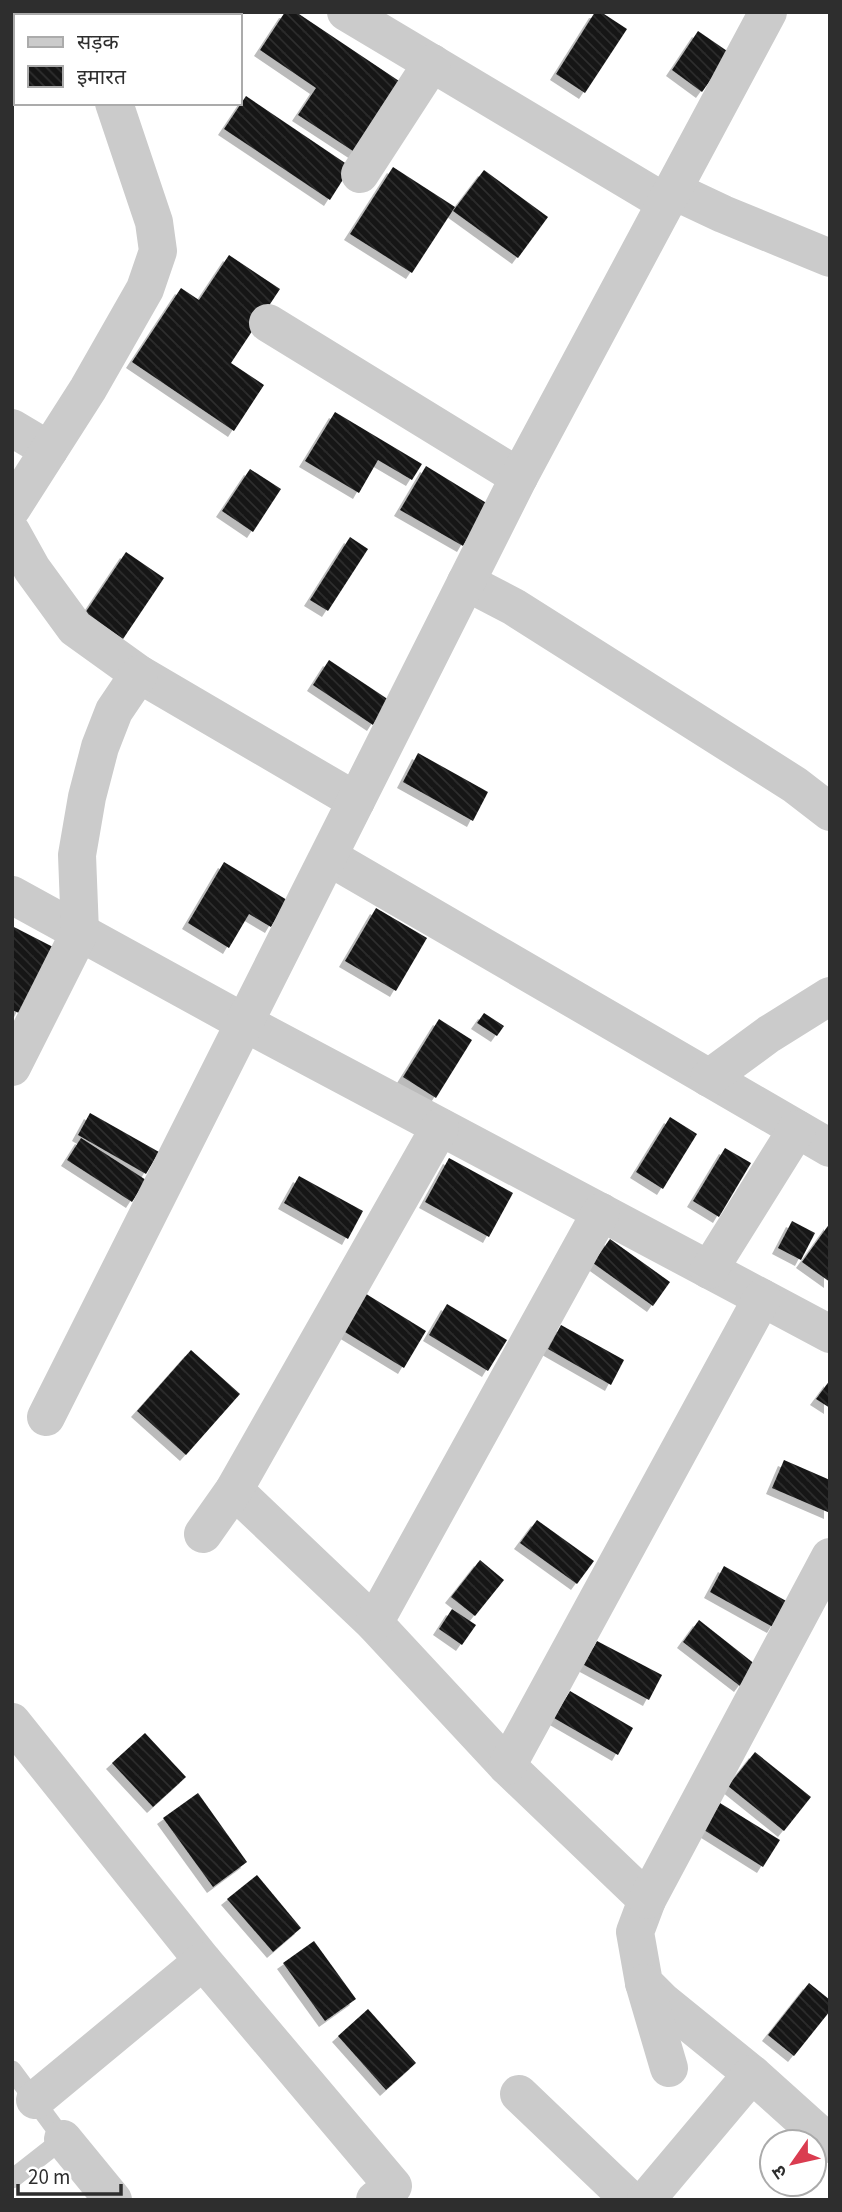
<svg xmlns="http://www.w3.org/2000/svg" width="842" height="2212" font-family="'Source Sans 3','Noto Sans Devanagari',sans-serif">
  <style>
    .building { fill: url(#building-back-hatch); filter: url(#shadow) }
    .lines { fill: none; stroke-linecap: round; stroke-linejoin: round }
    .lane { stroke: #cbcbcb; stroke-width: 19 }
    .street { stroke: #cbcbcb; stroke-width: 38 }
  </style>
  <defs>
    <pattern id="building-back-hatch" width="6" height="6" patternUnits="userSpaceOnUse" patternTransform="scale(1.75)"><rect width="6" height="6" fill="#151515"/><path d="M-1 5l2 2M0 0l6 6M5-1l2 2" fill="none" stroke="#2f2f2f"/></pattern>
    <filter id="shadow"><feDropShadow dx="-6" dy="6" stdDeviation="0" flood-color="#0004"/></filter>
  </defs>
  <rect width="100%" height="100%" fill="#fff"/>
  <g class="building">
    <path d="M285,12h11l106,71 -46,70 -58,-38 18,-27 -56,-38z"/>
    <path d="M595,12h6l26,17 -42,64 -29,-19z"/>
    <path d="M698,31l32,22 -28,39 -30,-22z"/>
    <path d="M246,96l105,71 -21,33 -106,-71z"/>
    <path d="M393,167l62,40 -43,66 -62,-39z"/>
    <path d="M484,170l64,47 -30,41 -65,-47z"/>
    <path d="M229,255l51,34 -49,74 33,22 -30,46 -102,-69 49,-74 18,12z"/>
    <path d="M335,412l87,52 -10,16 -34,-20 -19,33 -54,-32z"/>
    <path d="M426,466l62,38 -25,42 -63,-36z"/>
    <path d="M250,469l31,20 -28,43 -31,-21z"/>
    <path d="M350,537l18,12 -40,62 -18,-11z"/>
    <path d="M126,552l38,26 -41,61 -38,-26z"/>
    <path d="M329,660l60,40 -16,25 -60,-40z"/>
    <path d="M418,753l70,39 -15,29 -70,-39z"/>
    <path d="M224,862l63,38 -16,27 -22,-13 -20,34 -41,-25z"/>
    <path d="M376,908l51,30 -31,53 -51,-30z"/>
    <path d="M12,926l41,21 -34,66 -7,-3z"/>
    <path d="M484,1013l20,13 -7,10 -20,-13z"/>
    <path d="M439,1019l33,21 -36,58 -33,-21z"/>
    <path d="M90,1113l69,39 -13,22 -68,-39z"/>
    <path d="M670,1117l27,17 -34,55 -27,-17z"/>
    <path d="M81,1138l65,42 -14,22 -65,-42z"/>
    <path d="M725,1148l26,15 -32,54 -26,-16z"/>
    <path d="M449,1158l64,35 -24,44 -64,-35z"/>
    <path d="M299,1176l64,35 -15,28 -64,-36z"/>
    <path d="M792,1221l23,12 -14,27 -23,-12z"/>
    <path d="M830,1223v59l-28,-20z"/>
    <path d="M610,1239l60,43 -17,24 -60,-43z"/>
    <path d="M363,1292l63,39 -22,37 -64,-39z"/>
    <path d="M447,1304l60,36 -19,31 -59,-36z"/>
    <path d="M561,1325l63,35 -13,25 -63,-36z"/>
    <path d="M191,1350l49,44 -54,61 -49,-44z"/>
    <path d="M830,1380v28l-14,-9z"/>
    <path d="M784,1460l46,20v33l-58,-25z"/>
    <path d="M537,1520l57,41 -17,23 -57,-41z"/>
    <path d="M480,1560l24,20 -29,36 -24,-19z"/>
    <path d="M724,1566l64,36 -15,25 -63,-35z"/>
    <path d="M452,1609l24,16 -14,20 -23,-16z"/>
    <path d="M699,1620l57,45 -16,21 -57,-44z"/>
    <path d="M597,1641l65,34 -13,25 -65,-35z"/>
    <path d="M570,1691l63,37 -15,27 -64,-37z"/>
    <path d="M145,1733l41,44 -33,30 -41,-44z"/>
    <path d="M755,1752l56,45 -27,34 -56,-45z"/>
    <path d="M198,1793l49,69 -34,25 -50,-69z"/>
    <path d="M720,1803l60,37 -17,27 -59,-37z"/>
    <path d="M257,1875l44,53 -28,24 -46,-53z"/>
    <path d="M314,1941l42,58 -31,22 -42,-58z"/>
    <path d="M809,1983l21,17v11l-36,45 -26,-21z"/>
    <path d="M368,2009l48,54 -30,27 -48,-54z"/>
  </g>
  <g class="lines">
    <path class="lane" d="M12,2070l51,69 -51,40"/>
    <g class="street">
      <path d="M44,12l4,4"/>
      <path d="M346,12l320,191"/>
      <path d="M12,53l4,-5"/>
      <path d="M360,174l72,-111"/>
      <path d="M672,190l51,24 107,44"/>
      <path d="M268,323l251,154"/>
      <path d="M12,428l37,22"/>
      <path d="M12,508l76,-119 57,-100 13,-38 -4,-29 -40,-119"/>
      <path d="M12,533l20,36 43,59 64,46 217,127"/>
      <path d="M466,582l48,25 281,178 35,27"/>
      <path d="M329,857l501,291"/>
      <path d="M12,895l233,128 585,311"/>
      <path d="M12,1067l68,-135 -3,-77 10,-58 13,-50 14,-36 25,-37"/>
      <path d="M709,1078l60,-44 61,-38"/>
      <path d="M709,1270l88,-141"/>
      <path d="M46,1417l473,-940 249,-465"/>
      <path d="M234,1490l140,133 133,143 140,134 -12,32 9,51 18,18 90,73"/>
      <path d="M203,1534l31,-44 206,-363"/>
      <path d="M374,1623l227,-411"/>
      <path d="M12,1722l191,239"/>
      <path d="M507,1766l255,-468"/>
      <path d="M647,1900l183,-343"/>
      <path d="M644,1983l25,85"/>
      <path d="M519,2094l111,106"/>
      <path d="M35,2100l168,-139 190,225 -18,14"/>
      <path d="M63,2139l50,61"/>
      <path d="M646,2200l106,-126 78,70"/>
    </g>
  </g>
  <rect width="842" height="2212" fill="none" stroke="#2e2e2e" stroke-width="28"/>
  <rect x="14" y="14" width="228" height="91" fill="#ffffff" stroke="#ababab" stroke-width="2"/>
  <rect x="28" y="37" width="35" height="10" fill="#cbcbcb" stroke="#ababab" stroke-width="2"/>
  <text x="77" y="49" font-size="21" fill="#2e2e2e">सड़क</text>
  <rect x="28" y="66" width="35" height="21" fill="url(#building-back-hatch)" stroke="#ababab" stroke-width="2"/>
  <text x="77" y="84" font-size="21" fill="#2e2e2e">इमारत</text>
  <g transform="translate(793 2163) rotate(236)"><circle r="33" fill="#ffffff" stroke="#ababab" stroke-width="2"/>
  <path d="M0-5L12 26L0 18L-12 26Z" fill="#da3c50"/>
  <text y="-10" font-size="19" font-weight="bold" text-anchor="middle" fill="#2e2e2e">उ</text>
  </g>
  <path d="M18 2184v10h103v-10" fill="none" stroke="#2e2e2e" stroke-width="3.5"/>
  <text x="28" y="2184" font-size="21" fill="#2e2e2e" stroke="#ffffff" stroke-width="5" paint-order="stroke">20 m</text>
</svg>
